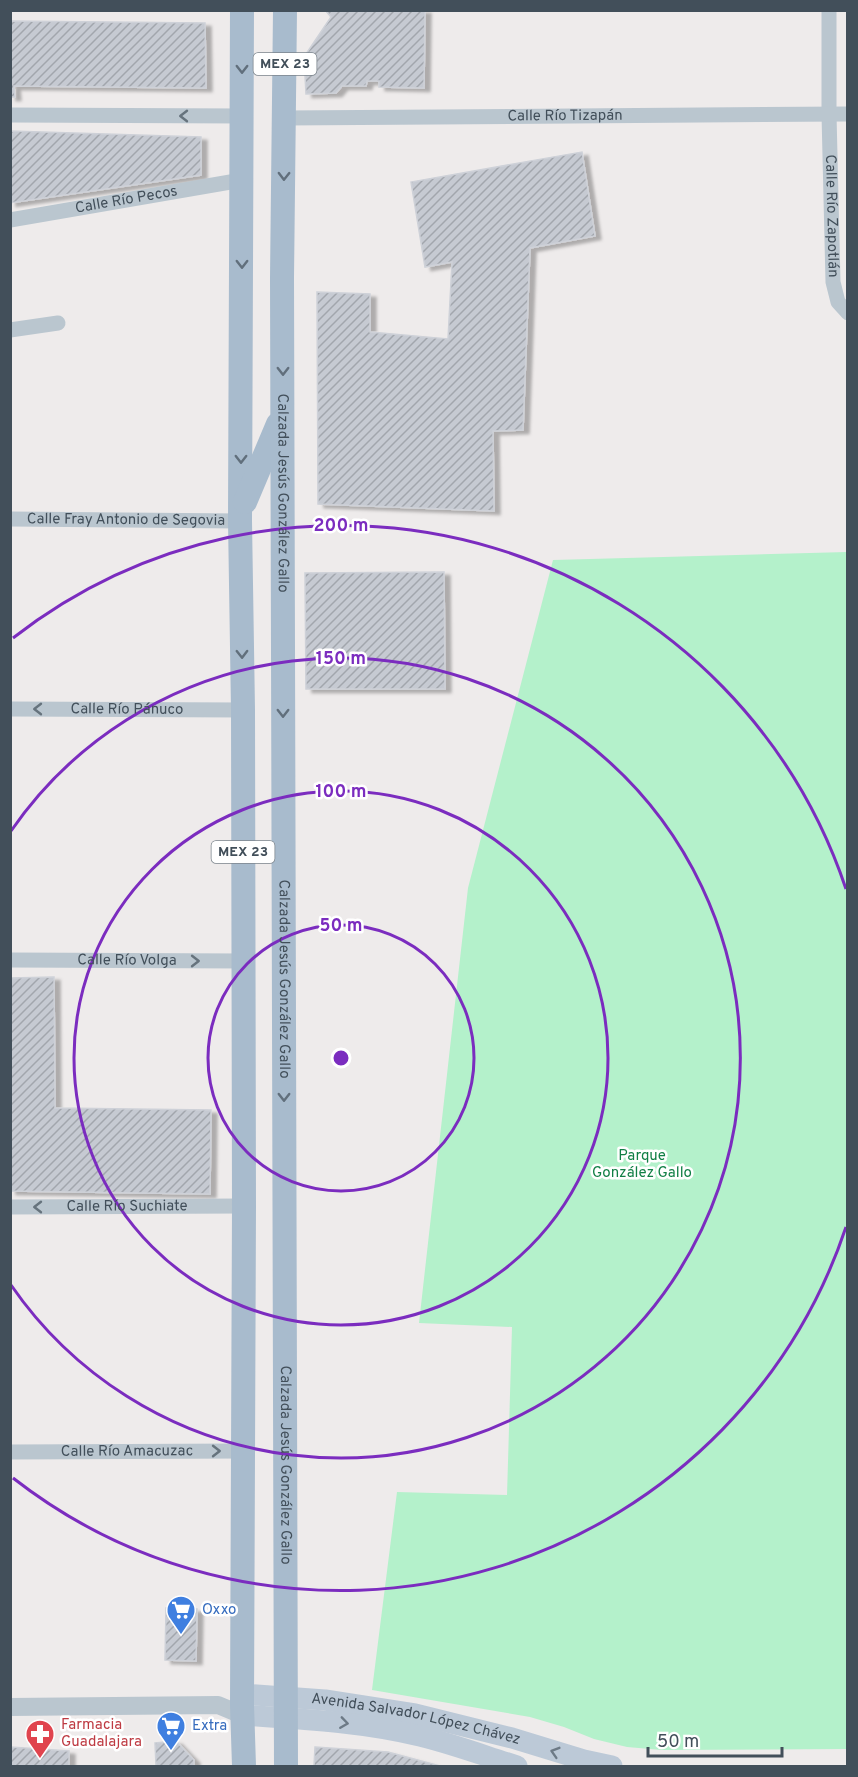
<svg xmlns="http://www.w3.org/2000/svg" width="858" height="1777" font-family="Overpass,sans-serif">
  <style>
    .green { fill: #b4f1cb }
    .building { fill: url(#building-hatch); stroke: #ced1d8; stroke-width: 1.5; filter: url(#shadow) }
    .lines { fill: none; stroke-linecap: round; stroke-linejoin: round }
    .minor { stroke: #bac6cf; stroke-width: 15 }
    .tertiary { stroke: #bac6cf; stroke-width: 18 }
    .secondary { stroke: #bcc9d7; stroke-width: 21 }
    .primary { stroke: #a8bbcd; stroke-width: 24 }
    .oneway { stroke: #616f7c }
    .oneway2 { stroke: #66737d }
    .oneway3 { stroke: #6d7a86 }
    .ring { fill: none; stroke: #7b2cbf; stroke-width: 3 }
    .labels { text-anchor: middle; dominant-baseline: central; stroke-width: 5; stroke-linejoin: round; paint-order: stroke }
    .shield { fill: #fff; stroke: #7b848c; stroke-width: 1.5 }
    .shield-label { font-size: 14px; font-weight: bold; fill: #424f5a }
    .street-label { font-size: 15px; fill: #424f5a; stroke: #fff }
    .park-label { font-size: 15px; fill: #107f45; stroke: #fff }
    .shop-label { font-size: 15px; fill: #366cbe; stroke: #fff; text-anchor: start }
    .health-label { font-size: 15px; fill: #be3a42; stroke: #fff; text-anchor: start }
    .centre { fill: #7b2cbf; stroke: #fff; stroke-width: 3 }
    .ring-label { font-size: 18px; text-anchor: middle; font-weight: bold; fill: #7b2cbf; stroke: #fff; stroke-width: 5; stroke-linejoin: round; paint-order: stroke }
  </style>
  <defs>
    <pattern id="building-hatch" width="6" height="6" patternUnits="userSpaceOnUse" patternTransform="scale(1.5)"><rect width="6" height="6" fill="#c6cad2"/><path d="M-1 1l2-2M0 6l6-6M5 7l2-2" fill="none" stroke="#a2a6ad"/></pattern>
    <filter id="shadow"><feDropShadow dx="6" dy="3.5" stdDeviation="1.5" flood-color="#0004"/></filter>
  </defs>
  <rect width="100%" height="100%" fill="#eeebeb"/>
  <path class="green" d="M847,552v1197l-185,1 -35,-3 -33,-8 -30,-12 -34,-10 -158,-27 25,-198 110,3 5,-168 -93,-4 49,-435 85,-328z"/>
  <g class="building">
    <path d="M325,10h100l-1,78 -45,-1v-6h-12l-1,5h-24l-6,7 -30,1 -2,-37 27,-40z"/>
    <path d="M10,21l195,2 1,65 -192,-2 1,11h-5z"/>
    <path d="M10,131l191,6v38l-191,28z"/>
    <path d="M582,152l13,84 -65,12 -7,182 -30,1 1,80 -176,-7 -1,-212 53,2v38l78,7 4,-77 -27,5 -14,-85z"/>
    <path d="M444,572l1,117h-139l-1,-116z"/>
    <path d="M54,977l1,131 156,2 -1,84 -200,-3v-213z"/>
    <path d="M166,1608l31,1 -1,52 -31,-1z"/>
    <path d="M176,1741l18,19v6h-38l-1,-23z"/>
    <path d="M10,1747l59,4v15h-59z"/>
    <path d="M315,1747l73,5 52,14h-126z"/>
  </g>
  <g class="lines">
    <g class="minor">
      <path id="s1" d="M829,10v104l4,168 5,20 10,11"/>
      <path d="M10,115l232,1"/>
      <path id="s2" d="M285,118l563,-4"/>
      <path id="s3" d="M10,220l232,-40"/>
      <path d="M10,330l48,-7"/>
      <path id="s4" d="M10,519l230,2"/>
      <path id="s5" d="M10,709l233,1"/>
      <path id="s6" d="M10,960l233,1"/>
      <path id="s7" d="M10,1207l234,-1"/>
      <path id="s8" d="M10,1452l233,-1"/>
    </g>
    <path class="tertiary" d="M10,1707l208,-2 24,10"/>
    <g class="secondary">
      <path id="s9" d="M242,1694l83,6 90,14 97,24 72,22 28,6"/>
      <path d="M242,1715c60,4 120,7 178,21 33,8 65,20 97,30"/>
    </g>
    <g class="primary">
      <path d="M242,10l-2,511 3,189 1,496 -2,499 2,61"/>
      <path id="s10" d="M285,10l-3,268 4,1488"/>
      <path d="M245,502l33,-78"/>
    </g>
  </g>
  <defs><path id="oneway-chevron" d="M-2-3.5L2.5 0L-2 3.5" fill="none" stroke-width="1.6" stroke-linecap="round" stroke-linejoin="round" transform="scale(1.5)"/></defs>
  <g class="oneway">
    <use href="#oneway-chevron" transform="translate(242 69) rotate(90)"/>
    <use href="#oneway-chevron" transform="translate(284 176) rotate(91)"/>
    <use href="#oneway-chevron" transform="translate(242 264) rotate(90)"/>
    <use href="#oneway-chevron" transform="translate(283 371) rotate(90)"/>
    <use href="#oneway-chevron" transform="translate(241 459) rotate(90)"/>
    <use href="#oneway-chevron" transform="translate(242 654) rotate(89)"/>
    <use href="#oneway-chevron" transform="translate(283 713) rotate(90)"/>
    <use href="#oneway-chevron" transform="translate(284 1097) rotate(90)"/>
  </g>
  <g class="oneway2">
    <use href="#oneway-chevron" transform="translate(184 116) rotate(-180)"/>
    <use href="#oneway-chevron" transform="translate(38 709) rotate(-180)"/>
    <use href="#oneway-chevron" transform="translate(195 961)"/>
    <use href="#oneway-chevron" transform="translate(38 1207) rotate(180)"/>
    <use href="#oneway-chevron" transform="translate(216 1451)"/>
  </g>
  <g class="oneway3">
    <use href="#oneway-chevron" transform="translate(344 1723) rotate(8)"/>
    <use href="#oneway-chevron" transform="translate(555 1752) rotate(-163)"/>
  </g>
  <g class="ring">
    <circle cx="341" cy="1058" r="133"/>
    <circle cx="341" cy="1058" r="267"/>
    <path d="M11 831A400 400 0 1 1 11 1285"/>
    <path d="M846 1227A533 533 0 0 1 13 1478M13 638A533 533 0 0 1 846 889"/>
  </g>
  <defs>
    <g id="supermarket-pin" transform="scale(1.5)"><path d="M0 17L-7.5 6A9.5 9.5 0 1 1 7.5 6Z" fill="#3f7fe0" stroke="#fff"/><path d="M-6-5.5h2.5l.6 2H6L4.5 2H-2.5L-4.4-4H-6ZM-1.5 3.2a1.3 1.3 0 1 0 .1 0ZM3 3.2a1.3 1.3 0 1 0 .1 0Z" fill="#fff"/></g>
    <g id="pharmacy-pin" transform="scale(1.5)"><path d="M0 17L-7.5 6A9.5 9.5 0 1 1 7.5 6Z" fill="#e0444e" stroke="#fff"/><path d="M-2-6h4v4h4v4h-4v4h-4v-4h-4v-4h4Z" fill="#fff"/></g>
  </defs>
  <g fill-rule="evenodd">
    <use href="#supermarket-pin" x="181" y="1610"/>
    <use href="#supermarket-pin" x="171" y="1726"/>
    <use href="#pharmacy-pin" x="40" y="1734"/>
  </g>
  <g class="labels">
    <g class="shield">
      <rect x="253.5" y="53" width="63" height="22" rx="4.5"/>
      <rect x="211.5" y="841" width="63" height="22" rx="4.5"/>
    </g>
    <g class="shield-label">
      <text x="285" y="64">MEX 23</text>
      <text x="243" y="852">MEX 23</text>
    </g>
    <g class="street-label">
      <text stroke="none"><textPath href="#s2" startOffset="280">Calle Río Tizapán</textPath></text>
      <text stroke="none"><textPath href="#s3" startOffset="118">Calle Río Pecos</textPath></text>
      <text stroke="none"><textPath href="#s1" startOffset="206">Calle Río Zapotlán</textPath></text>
      <text stroke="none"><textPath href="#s10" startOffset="483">Calzada Jesús González Gallo</textPath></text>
      <text stroke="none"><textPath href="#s4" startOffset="116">Calle Fray Antonio de Segovia</textPath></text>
      <text stroke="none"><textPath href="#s5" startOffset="117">Calle Río Pánuco</textPath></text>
      <text stroke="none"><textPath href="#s6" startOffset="117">Calle Río Volga</textPath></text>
      <text stroke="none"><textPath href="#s10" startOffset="969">Calzada Jesús González Gallo</textPath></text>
      <text stroke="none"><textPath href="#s7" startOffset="117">Calle Río Suchiate</textPath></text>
      <text stroke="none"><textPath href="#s8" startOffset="117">Calle Río Amacuzac</textPath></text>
      <text stroke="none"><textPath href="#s10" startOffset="1455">Calzada Jesús González Gallo</textPath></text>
      <text stroke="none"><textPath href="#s9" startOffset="176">Avenida Salvador López Chávez</textPath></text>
    </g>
    <g class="park-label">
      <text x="642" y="1156">Parque<tspan x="642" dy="17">González Gallo</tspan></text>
    </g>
    <g class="shop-label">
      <text x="202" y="1610">Oxxo</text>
      <text x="192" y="1726">Extra</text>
    </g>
    <g class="health-label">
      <text x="61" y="1725">Farmacia<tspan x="61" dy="17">Guadalajara</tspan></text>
    </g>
  </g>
  <circle cx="341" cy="1058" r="9" class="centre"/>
  <g class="ring-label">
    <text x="341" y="531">200 m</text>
    <text x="341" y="664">150 m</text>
    <text x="341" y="797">100 m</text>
    <text x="341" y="931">50 m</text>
  </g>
  <rect width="858" height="1777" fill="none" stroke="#424f5a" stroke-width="24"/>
  <path d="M648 1747v9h134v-9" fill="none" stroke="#424f5a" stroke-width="3"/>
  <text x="657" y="1747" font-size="18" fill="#424f5a" stroke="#ffffff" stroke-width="4.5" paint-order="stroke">50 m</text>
</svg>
